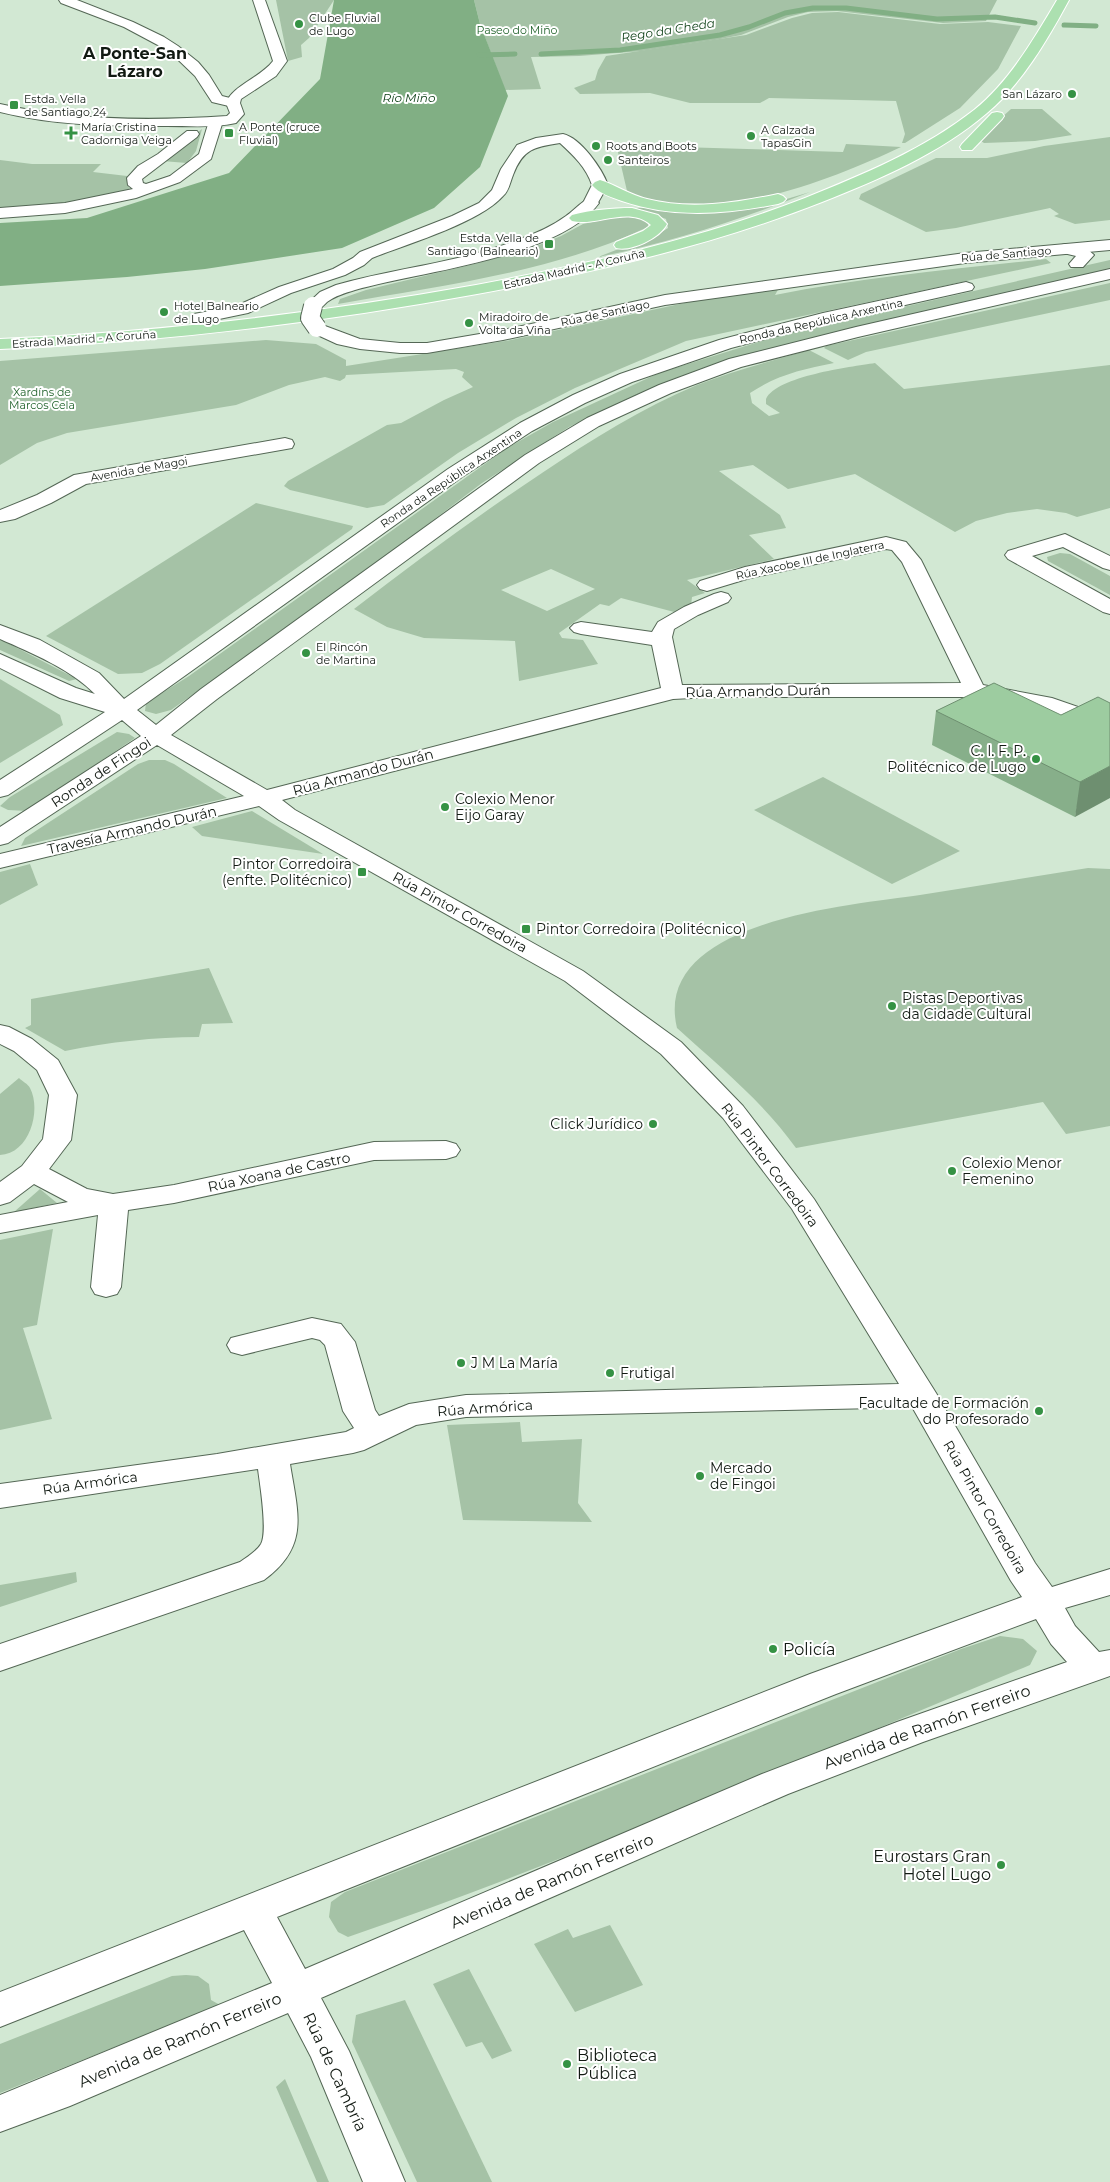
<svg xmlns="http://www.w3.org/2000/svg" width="1110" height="2182" font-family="Montserrat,sans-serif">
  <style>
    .green { fill: #a5c2a6; fill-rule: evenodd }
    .water { fill: #81af84 }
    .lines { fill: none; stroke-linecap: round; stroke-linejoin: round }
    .stream { stroke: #81af84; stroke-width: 5 }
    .minor-casing { stroke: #546755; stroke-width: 2 }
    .tertiary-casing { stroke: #546755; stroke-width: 2 }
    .trunk-casing { stroke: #fff; stroke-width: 2 }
    .minor { fill: #fff; fill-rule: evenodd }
    .tertiary { fill: #fff; fill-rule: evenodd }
    .trunk { fill: #ace0b0; fill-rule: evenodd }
    .tertiary-bridge-casing { stroke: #546755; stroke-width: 20; stroke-linecap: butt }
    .tertiary-bridge { stroke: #fff; stroke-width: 18 }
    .wall { fill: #87af8a }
    .shaded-wall { fill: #6e8f70 }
    .building { fill: #9dcca0; stroke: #6e8f70 }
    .poi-dot { fill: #359244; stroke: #fff; stroke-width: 2 }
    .labels { text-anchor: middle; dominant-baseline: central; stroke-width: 4; stroke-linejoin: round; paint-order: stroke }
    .far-poi-label { font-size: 11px; fill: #121a13; stroke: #fff; text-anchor: start }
    .far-park-label { font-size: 11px; fill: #22632c; stroke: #fff }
    .far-street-label { font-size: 11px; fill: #121a13; stroke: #fff }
    .far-water-label { font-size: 12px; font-style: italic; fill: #104219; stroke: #fff }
    .street-label { font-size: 14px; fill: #121a13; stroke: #fff }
    .poi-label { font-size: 14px; fill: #121a13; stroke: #fff; text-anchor: start }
    .far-district-label { font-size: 16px; font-weight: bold; fill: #121a13; stroke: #fff }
    .near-poi-label { font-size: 16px; fill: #121a13; stroke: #fff; text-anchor: start }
    .near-street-label { font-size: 16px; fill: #121a13; stroke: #fff }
  </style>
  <rect width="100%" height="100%" fill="#d2e8d3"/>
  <g class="green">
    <path d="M276,0h58l-25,38 -8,7 1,12 -14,4z"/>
    <path d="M474,0h523l-11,21 -43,2 -106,-12 -29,1 -20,5 -47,18 -26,5 -73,11 -63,5 -48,1 10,32 -36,1 -25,-66z"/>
    <path d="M838,12l102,12 48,-2 33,4 -23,43 -38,39 -55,35h-3l3,-9 -9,-33 -127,-3 -9,5h-70l-40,-10 -70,1 -6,-6 21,-8 3,-10 8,-14 140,-21 46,-17 20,-5z"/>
    <path d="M1011,109h31l30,26 -37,6 -51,2 -6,-4z"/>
    <path d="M202,129l-6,22 -9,12 -25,-2z"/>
    <path d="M1110,137v83l-35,4 -21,-8 5,-2 -9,-6 -94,20 -30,4 -67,-33 2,-5 75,-36h51l57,-12z"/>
    <path d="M846,144l55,3c-72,34 -198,84 -274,44l-10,-43 29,-2 197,6z"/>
    <path d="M0,160l32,4h69l-8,8 34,4v9l3,4 -63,14 -67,5z"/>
    <path d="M810,192c-68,27 -140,51 -212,65l62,-24 8,-5 -2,-9 -30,-11 134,-4z"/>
    <path d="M620,216l13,1 15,4v6c-97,46 -206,58 -310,77l2,-5 26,-9 108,-26 55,-15 32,-13 22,-12z"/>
    <path d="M1046,259l5,4 -365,78 -111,47 -59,30 -58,35 -74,52 -17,3 -77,-18 -6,-4 4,-5 99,-56 14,-2 43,-23 29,-13 -11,-10 2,-5 -8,-3 -110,6 -1,3 -5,3 -15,-4 -36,8 -53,20 -169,28 -30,10 -37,22v-104l266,-21 50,4 30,16v6l165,-26 197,-42 71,-10 -4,7c89,-18 181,-26 271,-36z"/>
    <path d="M1110,260v10l-334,77 -66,20 -70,26 -71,34 -87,56 -109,83 -202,144 -15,4 -11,-3 1,-8 43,-27 318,-228 46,-26 106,-49 125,-39z"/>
    <path d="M1110,283v17l-244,52 -18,8 -24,-12 2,-2z"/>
    <path d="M809,350l25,13c-31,6 -57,12 -84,30l2,10 17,13 11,-3 -14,-9v-5c11,-23 84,-32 109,-36l29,26 206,-24v143l-33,9 -11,-4 -29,-4 -30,4 -31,8 -21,11 -100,-58 -67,15 -35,-24 -34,6 61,44 6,13 -37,7 25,24 -87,21 18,13 -13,4 -1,9 -13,7 -57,-15 -12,8 -9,-2 -41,29 3,5 21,2 15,24 -79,17 -4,-40 -91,-3 -37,-11 -33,-18c61,-47 123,-93 188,-136 49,-33 100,-65 155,-88 36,-14 75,-24 112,-35zM551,569l44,20 -48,22 -46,-21z"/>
    <path d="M256,503l97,23 -1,3 -192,135 -18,9 -24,1 -72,-38z"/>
    <path d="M1060,553l10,1 40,22v19l-62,-34 -1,-4z"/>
    <path d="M0,639l77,40 -8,2 -69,-31z"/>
    <path d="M0,679l60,36 3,10 -63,38z"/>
    <path d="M117,732l12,2 6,4 -108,73 -19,-1 -8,-4 10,-9z"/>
    <path d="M149,760h16l9,4 53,34 -206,48 4,-8 113,-74z"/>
    <path d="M823,777l137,74 -68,33 -138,-74z"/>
    <path d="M252,811l71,43 -121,-18 -10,-9z"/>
    <path d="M30,864l8,21 -38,20v-33z"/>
    <path d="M1088,868l22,1v257l-44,8 -23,-32 -247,46c-33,-46 -77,-82 -119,-120 -26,-108 175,-123 243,-133 56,-9 112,-18 168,-27z"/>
    <path d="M209,968l24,55 -31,1 -3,13c-45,0 -89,5 -134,14l-40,-23 6,-3v-26z"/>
    <path d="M19,1078c3,3 9,6 11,10 12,23 -1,66 -30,67v-61z"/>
    <path d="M40,1189l17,14 -43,9z"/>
    <path d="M53,1229l-16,96 -14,3 29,91 -52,11v-190z"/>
    <path d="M520,1422l2,20 60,-3 -4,64 14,19 -129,-2 -16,-95z"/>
    <path d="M76,1572l1,10 -77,25v-22z"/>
    <path d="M1000,1636l23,3 14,12 -7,14c-226,93 -450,192 -682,272l-10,-5 -9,-15 2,-15 14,-10 616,-243z"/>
    <path d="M610,1925l33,60 -68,27 -41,-68 34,-15 5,9z"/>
    <path d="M469,1969l43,82 -20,8 -10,-17 -16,5 -33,-63z"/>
    <path d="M186,1975l12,1 11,8 2,16 9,5 -220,88v-49l172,-68z"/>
    <path d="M405,2000l87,182h-75l-65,-140 4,-27z"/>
    <path d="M285,2079l44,103h-12l-3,-7 -38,-88z"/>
  </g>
  <path class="water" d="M334,0h140l6,24 28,72 -28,71 -46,41 -92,40 -137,21 -78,8 -127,9v-63l87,-5 142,-45 91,-94z"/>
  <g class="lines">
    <g class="stream">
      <path d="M1064,25l32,1"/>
      <path d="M541,54l79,-4 100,-15 29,-8 36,-14 28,-5h33l91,11 58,-2 40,6"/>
      <path d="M479,55l36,-1"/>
    </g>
    <g class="minor-casing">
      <g id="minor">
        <path d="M59,0h18l56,22 31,15 14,9 20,16 11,13 13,21 16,4 2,3 -7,4 -21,-5 -17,-26 -26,-25 -45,-24 -63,-24z"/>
        <path d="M216,117l7,4 -12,38 -31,23 -44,16 -71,15 -65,5v-10l65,-5 68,-14 -5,-4 -1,-7 11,-12 20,-12 29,-23h10l2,3 -2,3 -55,42 1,4 3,1 24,-8 29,-22 10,-33z"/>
        <path d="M563,134c18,4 39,35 45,51l-12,21h-10l-3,-3 9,-18c-6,-18 -18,-29 -32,-42 -26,4 -37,6 -47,32 -3,7 -4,16 -10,21 -24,27 -96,48 -131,62l-8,7 -19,10 -54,18 -43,20 -48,10 -6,-1 -2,-4 2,-4 42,-8 43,-19 54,-18 20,-11 7,-6 92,-36 27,-13 13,-13 9,-21 16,-24 19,-7z"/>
        <path d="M1065,244l21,4 8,7 -11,12h-12l-2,-3 7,-8 -17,-4 -2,-3 2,-3z"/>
        <path d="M1110,269v10l-252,58 -117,30 -70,26 -72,33 -60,37 -322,236 -46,36 96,55 394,-102 -9,-43 -71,-11 -7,-2 -4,-4 4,-4 7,-2 71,10 6,-10 26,-15 30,-13 7,-2 7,2 3,4 -3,4 -30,13 -24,14 -2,8 10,48 279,-2 -59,-121 -10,-12 -6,-1 -136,29 -43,13 -7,-2 -3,-4 3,-4 45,-14 141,-30 20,5 15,18 62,125 69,13 58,20v15l-72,-25 -63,-11h-264l-38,2 -391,101 13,10 288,161 98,71 62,64 71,93 122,194 99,170 17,24 58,-18v26l-45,13 10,18 24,26 11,-2v26l-187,66 -135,52 -467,204 28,53 56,131h-42l-52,-125 -23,-44 -218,93 -70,26v-37l272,-112 -28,-53 -244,97v-35l810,-318 212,-77 -11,-16 -100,-176 -34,3 -411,9 -50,8 -52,25 -11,3 -63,11c8,50 20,82 -26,116l-264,91v-27l240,-82c7,-5 16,-10 21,-18 7,-12 -1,-59 -3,-75l-258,39v-24l217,-30 129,-22 8,-4 -11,-17 -18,-66 -5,-5 -8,-2 -70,17 -11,-3 -4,-7 4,-7 81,-20 29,6 14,18 20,68 4,6 30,-12 57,-9 433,-11 -107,-175 -69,-91 -62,-64 -96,-73 -286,-161 -20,-14 -259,62v-14l244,-58 -87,-51 -149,98 -8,2v-18l141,-91 -19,-16 -114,75 -8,2v-17l105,-68 -45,-14 -60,-30v-14l76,34 19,6c-25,-25 -63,-41 -95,-55v-14l40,15 59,33 25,26 324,-230 72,-46 53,-28 47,-21 99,-34 104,-27 143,-31 6,2 2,3 -2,3 -147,33 -94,25 -99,34 -47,21 -53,28 -70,46 -325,233 19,15 45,-36 324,-234 62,-37 72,-33 70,-26 127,-32zM1036,1619l15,25 16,18 -170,60 -135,52 -457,195 -28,-52 559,-223z"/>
        <path d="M285,438l7,2 2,4 -2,4 -206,36 -35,19 -36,16 -15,3v-12l37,-15 37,-20z"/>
        <path d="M1065,534l45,22v14l-7,-2 -40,-21 -31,9 78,43v15l-7,-2 -95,-53 -3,-4 3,-4z"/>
        <path d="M0,1025l9,2 23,12 26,21 19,35 -6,45 -22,29 38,20 26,5 61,-9 200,-43 72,-1 10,3 4,6 -4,6 -10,3 -72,1 -200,43 -46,7 -7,77 -4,7 -11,3 -11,-3 -4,-7 7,-72 -98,18v-18l68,-13 -34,-18 -24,18 -10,3v-23l22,-16 21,-27 6,-44 -12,-25 -23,-19 -14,-7z"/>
      </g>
    </g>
    <g class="tertiary-casing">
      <g id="tertiary">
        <path d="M253,0h12l22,61 -11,15 -35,23 -1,4 4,11 -8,9c-22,5 -47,3 -69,3 -57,0 -111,0 -167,-14v-8c73,17 152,17 227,12l3,-3 -4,-10c6,-17 35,-26 47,-42z"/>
        <path d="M591,198l5,2 3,3c-39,55 -182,69 -244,87 -10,3 -20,6 -28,12 -3,3 -6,6 -9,8 -4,2 -7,0 -11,0l-2,-4 15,-14 16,-7c59,-17 121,-22 179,-44 17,-6 36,-14 51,-25 9,-6 15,-15 25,-18z"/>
        <path d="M1110,240v10l-145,13 -300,42 -162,35 -76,13h-27l-40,-4 -23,-5 -26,-12 -3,-4 3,-4 6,-1 43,16 40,4h27l76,-13 162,-35 300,-42z"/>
      </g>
    </g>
    <g class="trunk-casing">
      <g id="trunk">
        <path d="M1057,0h12c-21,39 -48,85 -82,113 -48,41 -107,66 -165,89 -111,44 -228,70 -345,92 -158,29 -317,48 -477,55v-10c160,-7 319,-26 476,-54 112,-21 223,-46 329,-87 59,-24 118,-48 169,-88 35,-28 60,-71 83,-110z"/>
        <path d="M997,112l5,1 2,3 -2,3 -30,31h-10l-2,-3 2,-3 30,-31z"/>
        <path d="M600,180c16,5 30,15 47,19 43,11 88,4 131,-5l5,2 3,3 -3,3 -5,2c-52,10 -104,15 -156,-3 -9,-3 -24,-8 -30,-16l3,-3z"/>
        <path d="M632,208l26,7 9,9c-7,14 -36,28 -51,24l-2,-3 2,-3 27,-11 8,-6c-22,-20 -55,2 -79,-4l-3,-3 3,-3c19,-5 40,-7 60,-7z"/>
      </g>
    </g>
    <use href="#minor" class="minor"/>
    <use href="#tertiary" class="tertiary"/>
    <use href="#trunk" class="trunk"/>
    <g class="tertiary-bridge-casing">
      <path id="tertiary-bridge" d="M313,306l-3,12 7,10"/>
    </g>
    <use href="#tertiary-bridge" class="tertiary-bridge"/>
  </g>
  <path class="wall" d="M1098,697l-23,120 -143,-72 4,-34 125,4z"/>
  <path class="shaded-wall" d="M1110,766v32l-35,19 5,-35z"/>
  <path class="building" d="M994,683l67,32 37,-18 12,6v63l-30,16 -144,-71z"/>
  <g class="poi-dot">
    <circle cx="299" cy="24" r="5"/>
    <circle cx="1072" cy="94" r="5"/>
    <rect x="9" y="100" width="10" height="10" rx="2.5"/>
    <path d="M68.5 125.5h5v5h5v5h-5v5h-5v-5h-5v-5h5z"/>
    <rect x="224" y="128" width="10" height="10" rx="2.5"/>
    <circle cx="751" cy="136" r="5"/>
    <circle cx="596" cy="146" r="5"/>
    <circle cx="608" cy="160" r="5"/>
    <rect x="544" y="239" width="10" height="10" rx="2.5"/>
    <circle cx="164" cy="312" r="5"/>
    <circle cx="469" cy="323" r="5"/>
    <circle cx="306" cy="653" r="5"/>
    <circle cx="1036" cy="759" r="5"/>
    <circle cx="445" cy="807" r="5"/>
    <rect x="357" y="867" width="10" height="10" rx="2.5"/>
    <rect x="521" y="924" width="10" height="10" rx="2.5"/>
    <circle cx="892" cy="1006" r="5"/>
    <circle cx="653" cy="1124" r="5"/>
    <circle cx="952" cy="1171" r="5"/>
    <circle cx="461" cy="1363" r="5"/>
    <circle cx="610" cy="1373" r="5"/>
    <circle cx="1039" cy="1411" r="5"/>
    <circle cx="700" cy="1476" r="5"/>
    <circle cx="773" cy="1649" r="5"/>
    <circle cx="1001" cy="1865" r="5"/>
    <circle cx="567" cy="2064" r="5"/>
  </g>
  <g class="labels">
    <g class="far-poi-label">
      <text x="309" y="18">Clube Fluvial<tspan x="309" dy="13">de Lugo</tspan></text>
      <text x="1062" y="94" text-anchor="end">San Lázaro</text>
      <text x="24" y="99">Estda. Vella<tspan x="24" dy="13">de Santiago 24</tspan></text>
      <text x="81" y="127">María Cristina<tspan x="81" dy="13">Cadorniga Veiga</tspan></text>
      <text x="239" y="127">A Ponte (cruce<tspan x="239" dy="13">Fluvial)</tspan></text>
      <text x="761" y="130">A Calzada<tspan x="761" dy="13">TapasGin</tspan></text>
      <text x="606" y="146">Roots and Boots</text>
      <text x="618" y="160">Santeiros</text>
      <text x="539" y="238" text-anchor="end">Estda. Vella de<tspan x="539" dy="13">Santiago (Balneario)</tspan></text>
      <text x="174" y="306">Hotel Balneario<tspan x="174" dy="13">de Lugo</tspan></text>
      <text x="479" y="317">Miradoiro de<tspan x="479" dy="13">Volta da Viña</tspan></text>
      <text x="316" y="647">El Rincón<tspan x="316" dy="13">de Martina</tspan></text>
    </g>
    <g class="far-park-label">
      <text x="517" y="30">Paseo do Miño</text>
      <text x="42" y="392">Xardíns de<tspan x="42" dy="13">Marcos Cela</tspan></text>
    </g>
    <g class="far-street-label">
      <text transform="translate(1006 254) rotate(-5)">Rúa de Santiago</text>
      <text transform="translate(574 269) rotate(-13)">Estrada Madrid - A Coruña</text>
      <text transform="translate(605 313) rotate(-12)">Rúa de Santiago</text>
      <text transform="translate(821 321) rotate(-13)">Ronda da República Arxentina</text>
      <text transform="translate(84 339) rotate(-4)">Estrada Madrid - A Coruña</text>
      <text transform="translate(139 469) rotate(-10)">Avenida de Magoi</text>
      <text transform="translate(451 478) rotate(-34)">Ronda da República Arxentina</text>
      <text transform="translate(810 560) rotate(-12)">Rúa Xacobe III de Inglaterra</text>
    </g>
    <g class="far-water-label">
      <text transform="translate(668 30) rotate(-9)">Rego da Cheda</text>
      <text x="409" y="97">Río Miño</text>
    </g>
    <g class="street-label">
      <text transform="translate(758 691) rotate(-1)">Rúa Armando Durán</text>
      <text transform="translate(101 772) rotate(-33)">Ronda de Fingoi</text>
      <text transform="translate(363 772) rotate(-15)">Rúa Armando Durán</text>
      <text transform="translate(132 830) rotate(-13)">Travesía Armando Durán</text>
      <text transform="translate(460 912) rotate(29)">Rúa Pintor Corredoira</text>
      <text transform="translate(770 1165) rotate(53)">Rúa Pintor Corredoira</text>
      <text transform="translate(279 1172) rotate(-12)">Rúa Xoana de Castro</text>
      <text transform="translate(485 1408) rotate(-4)">Rúa Armórica</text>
      <text transform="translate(90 1483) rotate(-8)">Rúa Armórica</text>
      <text transform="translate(985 1507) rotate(60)">Rúa Pintor Corredoira</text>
    </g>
    <g class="poi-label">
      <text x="1026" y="751" text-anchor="end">C. I. F. P.<tspan x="1026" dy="16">Politécnico de Lugo</tspan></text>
      <text x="455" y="799">Colexio Menor<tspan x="455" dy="16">Eijo Garay</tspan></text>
      <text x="352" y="864" text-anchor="end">Pintor Corredoira<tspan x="352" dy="16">(enfte. Politécnico)</tspan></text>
      <text x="536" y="929">Pintor Corredoira (Politécnico)</text>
      <text x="902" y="998">Pistas Deportivas<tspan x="902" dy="16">da Cidade Cultural</tspan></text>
      <text x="643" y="1124" text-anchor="end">Click Jurídico</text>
      <text x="962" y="1163">Colexio Menor<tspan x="962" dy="16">Femenino</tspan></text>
      <text x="471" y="1363">J M La María</text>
      <text x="620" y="1373">Frutigal</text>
      <text x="1029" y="1403" text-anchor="end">Facultade de Formación<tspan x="1029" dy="16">do Profesorado</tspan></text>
      <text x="710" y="1468">Mercado<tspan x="710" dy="16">de Fingoi</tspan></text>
    </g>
    <g class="far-district-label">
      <text x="135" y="53">A Ponte-San<tspan x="135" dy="18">Lázaro</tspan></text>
    </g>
    <g class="near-poi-label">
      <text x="783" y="1649">Policía</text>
      <text x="991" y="1856" text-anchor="end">Eurostars Gran<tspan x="991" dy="18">Hotel Lugo</tspan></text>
      <text x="577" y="2055">Biblioteca<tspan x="577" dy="18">Pública</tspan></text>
    </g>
    <g class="near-street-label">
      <text transform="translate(927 1727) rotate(-20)">Avenida de Ramón Ferreiro</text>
      <text transform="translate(552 1881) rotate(-23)">Avenida de Ramón Ferreiro</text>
      <text transform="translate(180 2040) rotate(-23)">Avenida de Ramón Ferreiro</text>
      <text transform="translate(335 2072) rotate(65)">Rúa de Cambría</text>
    </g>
  </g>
</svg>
